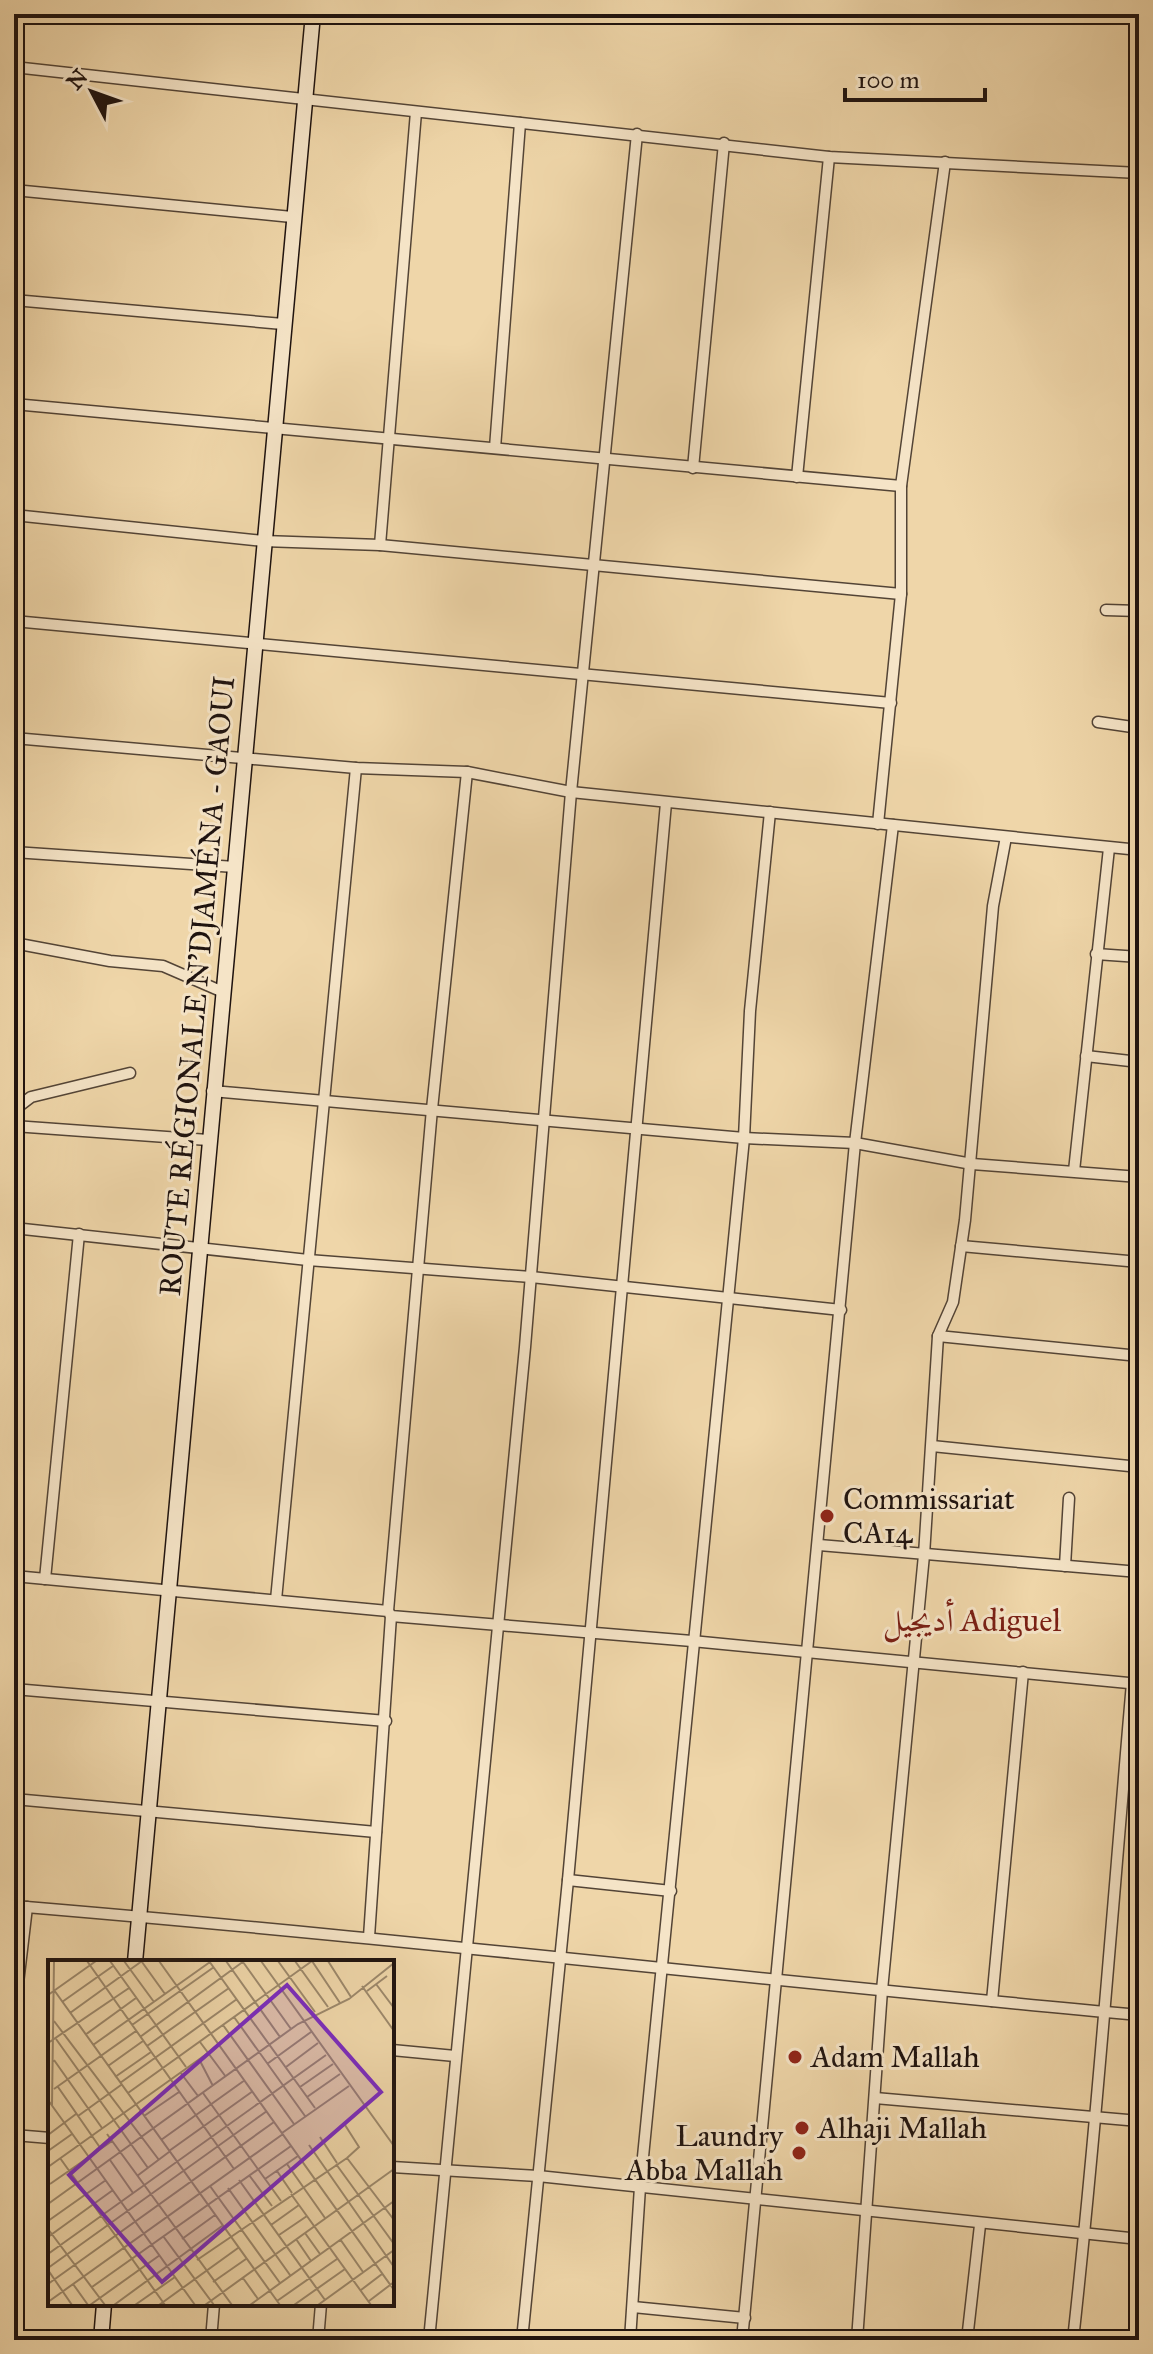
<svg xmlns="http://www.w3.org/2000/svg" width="1153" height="2354" font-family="'IM FELL Great Primer',Amiri,serif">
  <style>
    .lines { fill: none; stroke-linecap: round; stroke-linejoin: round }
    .street-casing { stroke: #534436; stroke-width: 13 }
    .secondary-casing { stroke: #1f130f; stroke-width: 17 }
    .street { stroke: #f5e4c7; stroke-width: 10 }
    .secondary { stroke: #f5e4c7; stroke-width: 14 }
    .poi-dot { fill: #8f2418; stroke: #f5e4c7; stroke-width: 3 }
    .labels { text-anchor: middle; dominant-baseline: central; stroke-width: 6; stroke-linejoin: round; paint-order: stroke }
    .street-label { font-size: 30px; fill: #1f130f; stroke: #f5e4c7 }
    .poi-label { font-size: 30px; fill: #1f130f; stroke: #f5e4c7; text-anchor: start }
    .neighbourhood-label { font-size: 32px; fill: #7a1f14; stroke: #f5e4c7 }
    .inset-road { fill: none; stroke: #9c886b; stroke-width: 2 }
    .view { fill: #7b2cbf; fill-opacity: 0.15; stroke: #7b2cbf; stroke-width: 4 }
    .inset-edge { fill: none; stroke: #1f130f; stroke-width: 4 }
  </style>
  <rect width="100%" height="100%" fill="#efd6a9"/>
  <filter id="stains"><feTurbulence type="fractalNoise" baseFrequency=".0025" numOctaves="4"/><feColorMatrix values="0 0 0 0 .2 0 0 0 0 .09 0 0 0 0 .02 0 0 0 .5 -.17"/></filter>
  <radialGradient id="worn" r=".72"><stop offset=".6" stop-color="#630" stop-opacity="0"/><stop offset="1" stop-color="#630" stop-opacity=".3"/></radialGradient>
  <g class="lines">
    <g class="street-casing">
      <g id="street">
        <path d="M14,67l815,90 310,16"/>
        <path d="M14,190l278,27"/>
        <path d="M14,300l269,24"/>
        <path d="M14,404l887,82"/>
        <path d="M495,448l25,-325"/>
        <path d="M693,468l31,-325"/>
        <path d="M797,477l32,-320"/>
        <path d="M14,515l249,26 117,4 521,49"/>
        <path d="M380,545l36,-433"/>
        <path d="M1106,610l33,1"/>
        <path d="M14,621l877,82"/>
        <path d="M1098,722l41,6"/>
        <path d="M14,738l342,30 111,4 104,20 568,58"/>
        <path d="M878,824l23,-230v-108l44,-324"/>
        <path d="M14,852l221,15"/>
        <path d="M14,943l96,18 53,5 60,26"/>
        <path d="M1096,954l43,3"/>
        <path d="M1086,1056l53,6"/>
        <path d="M212,1091l532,47 111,5 117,21 167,13"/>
        <path d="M14,1110l17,-13 99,-24"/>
        <path d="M14,1126l194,14"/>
        <path d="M1074,1171l35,-323"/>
        <path d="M14,1228l294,32 223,17 310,33"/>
        <path d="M961,1246l178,16"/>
        <path d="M938,1336l201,20"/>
        <path d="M932,1446l207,21"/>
        <path d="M819,1545l320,27"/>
        <path d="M1065,1566l4,-68"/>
        <path d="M14,1576l374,35 3,5 301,25 447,43"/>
        <path d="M45,1579l34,-345"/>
        <path d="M276,1600l80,-832"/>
        <path d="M388,1611l44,-502 35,-337"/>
        <path d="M14,1689l372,32"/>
        <path d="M14,1799l362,33"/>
        <path d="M568,1880l103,11"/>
        <path d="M14,1906c376,31 750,75 1125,109"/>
        <path d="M369,1937l22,-321"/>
        <path d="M992,2001l31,-329"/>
        <path d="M14,2017l13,-110"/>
        <path d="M392,2050l63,6"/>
        <path d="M875,2098l264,23"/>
        <path d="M14,2135l36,3"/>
        <path d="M392,2167l146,9 601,63"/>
        <path d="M633,2307l112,11"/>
        <path d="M14,2339l5,1"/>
        <path d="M211,2340l3,-36"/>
        <path d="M318,2340l3,-36"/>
        <path d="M429,2340l96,-993 46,-555 66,-658"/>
        <path d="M522,2340l46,-460 98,-1077"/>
        <path d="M630,2340l10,-153 104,-1049 6,-127 20,-199"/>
        <path d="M742,2340l113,-1197 38,-318"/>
        <path d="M857,2340l25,-350 42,-435 14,-219 15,-34 12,-82 28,-314 13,-69"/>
        <path d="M967,2340l13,-115"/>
        <path d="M1073,2340c24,-219 40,-438 59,-657"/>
      </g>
    </g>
    <g class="secondary-casing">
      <g id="secondary">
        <path d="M135,1962l178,-1948"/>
        <path d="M101,2340l3,-36"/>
      </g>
    </g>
    <use href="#street" class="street"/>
    <use href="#secondary" class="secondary"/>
  </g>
  <g class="poi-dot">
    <circle cx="827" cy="1516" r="8"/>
    <circle cx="795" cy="2057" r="8"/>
    <circle cx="802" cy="2128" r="8"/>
    <circle cx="799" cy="2153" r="8"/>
  </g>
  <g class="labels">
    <g class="street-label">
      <text transform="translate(197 986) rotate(-85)">ROUTE RÉGIONALE N'DJAMÉNA - GAOUI</text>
    </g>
    <g class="poi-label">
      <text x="843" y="1499">Commissariat<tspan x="843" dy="34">CA14</tspan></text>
      <text x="811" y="2057">Adam Mallah</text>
      <text x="818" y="2128">Alhaji Mallah</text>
      <text x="783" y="2136" text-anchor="end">Laundry<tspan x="783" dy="34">Abba Mallah</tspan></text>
    </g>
    <g class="neighbourhood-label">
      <text x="972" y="1620">أديجيل Adiguel</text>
    </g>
  </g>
  <g transform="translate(48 1960)">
    <rect width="346" height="346" fill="#efd6a9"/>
    <path class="inset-road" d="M39,1l147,208M62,1l76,106M76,1l30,41M111,1l235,329M161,1l106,147M178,1l54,76M213,1l133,185M230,1l37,51M247,1l33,46M264,1l28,42M280,1l23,36M94,2l23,32M195,2l48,67M328,24l18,24M314,26l32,45M6,30l226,315M319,31l20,-15M0,35l48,-34M14,42l51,-36M22,53l72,-52M186,57l71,99M6,61l105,139M84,65l82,-58M175,65l71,99M37,75l51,-37M92,77l104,-76M8,79l92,129M152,82l26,35M0,83l81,-55M45,85l117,-83M99,86l82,-58M151,99l14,27M6,100l48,68M219,104l44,-32M60,106l35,-25M238,107l32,-24M132,112l18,24M67,117l36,-25M72,123l117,-84M10,127l43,62M252,127l33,-23M6,129l82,-58M80,133l184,-132M155,133l78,108M259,137l33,-23M0,140l147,205M4,145l2,-144M30,156l43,-31M96,156l35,-24M234,173l67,-47M59,174l125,171M0,175l28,-21M272,177l17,26M113,180l84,-60M261,185l85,122M0,191l24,-17M121,191l84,-60M12,198l105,147M299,198l47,62M62,200l23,33M239,204l38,54M288,204l58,80M0,207l160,-114M229,211l15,22M201,215l23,31M89,216l32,-24M217,219l33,-23M191,220l86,120M2,224l62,-43M162,226l70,97M180,228l62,87M243,234l80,111M0,244l250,-180 51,-25 45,-36M0,261l58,-41M223,265l28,-20M0,269l57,76M257,273l15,21M231,275l28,-19M115,276l51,69M0,277l65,-47M134,279l33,-24M248,279l15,22M292,279l23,33M0,294l278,-199M149,300l150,-102 12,-11 -14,-22M0,308l219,-157M0,310l24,35M195,318l15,21M165,322l33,-23M0,324l226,-162M25,324l15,21M44,327l199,-141M313,330l21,-16M229,341l60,-42M321,341l25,-19M0,342l235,-168M42,345l70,-50M66,345l108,-79M87,345l40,-28M111,345l79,-57M157,345l189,-136M202,345l144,-104M246,345l51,-36M270,345l76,-55"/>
    <path class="view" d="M239,25l94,107 -219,190 -93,-107z"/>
    <rect width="346" height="346" class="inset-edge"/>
  </g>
  <rect width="1153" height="2354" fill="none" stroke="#efd6a9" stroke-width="48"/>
  <rect x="16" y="16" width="1121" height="2322" fill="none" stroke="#1f130f" stroke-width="4"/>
  <rect x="24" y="24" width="1105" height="2306" fill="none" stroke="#1f130f" stroke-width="2"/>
  <g transform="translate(92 92) rotate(311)" stroke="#f5e4c7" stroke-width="6" paint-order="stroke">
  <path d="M0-6L14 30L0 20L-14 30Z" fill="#1f130f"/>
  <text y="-12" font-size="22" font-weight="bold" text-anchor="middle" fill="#1f130f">N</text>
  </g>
  <path d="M845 88v12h140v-12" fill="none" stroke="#1f130f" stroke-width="4"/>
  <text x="857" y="88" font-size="24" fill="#1f130f" stroke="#f5e4c7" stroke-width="6" paint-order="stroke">100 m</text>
  <rect width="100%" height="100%" filter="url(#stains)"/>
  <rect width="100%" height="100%" fill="url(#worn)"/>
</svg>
